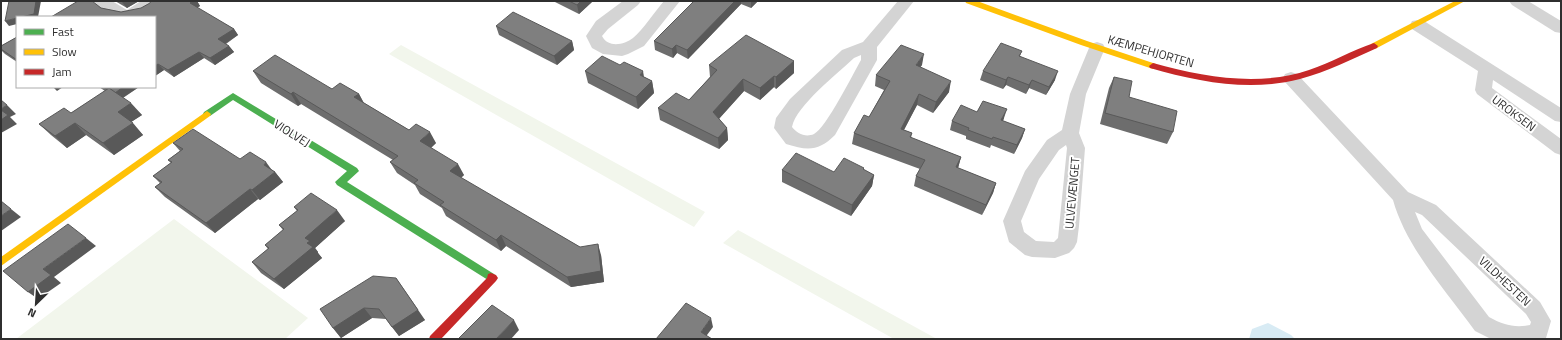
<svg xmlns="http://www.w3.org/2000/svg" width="1562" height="340" font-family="'Titillium Web',sans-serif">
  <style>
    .green { fill: #f2f6ec }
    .water { fill: #d8ebf4 }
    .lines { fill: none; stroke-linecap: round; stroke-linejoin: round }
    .street { fill: #d4d4d4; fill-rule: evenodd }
    .fast { fill: #4caf50; fill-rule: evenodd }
    .slow { fill: #ffc107; fill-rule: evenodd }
    .jam { fill: #c62828; fill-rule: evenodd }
    .wall { fill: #6d6d6d }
    .shaded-wall { fill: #595959 }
    .building { fill: #7f7f7f; stroke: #595959 }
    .labels { text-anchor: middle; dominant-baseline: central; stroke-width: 4; stroke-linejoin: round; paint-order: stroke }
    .street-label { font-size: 12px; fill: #2f2f2f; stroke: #fff }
  </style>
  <rect width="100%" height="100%" fill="#fff"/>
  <g class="green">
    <path d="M401,45l304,167 -11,15 -305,-173z"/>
    <path d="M174,219l134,99 -23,21h-269z"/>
    <path d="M738,230l199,109h-43l-171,-96z"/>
  </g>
  <path class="water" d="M1268,323l23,12 4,4h-46l3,-10z"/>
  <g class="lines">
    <g class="street">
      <path d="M93,1h19l15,9 14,-9h19c-14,22 -53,21 -67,0z"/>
      <path d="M623,1h18l-3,4 -30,24 -6,7c6,12 22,9 31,2 10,-8 22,-27 31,-37h16l-36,45 -16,8 -6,2 -19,-2 -11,-6 -6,-12 10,-15z"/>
      <path d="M898,1h16l-37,46v13l-42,75c-16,16 -27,16 -49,9l-12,-16 2,-10 14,-19 52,-49 21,-8zM861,55v5c-8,14 -35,68 -47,74 -9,4 -17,-1 -22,-7 4,-21 46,-54 62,-69z"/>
      <path d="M1509,1h19l33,20v12l-6,-1 -43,-27z"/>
      <path d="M1418,20l6,1 137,87v14l-6,-1 -62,-41 -1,8 69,51v16l-6,-2 -78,-59 -2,-4 3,-19 -66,-42 -2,-4 2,-4z"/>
      <path d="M1097,42l6,2 2,4 -19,46 -7,39 6,15 -6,78 -2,16 -3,6 -5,5 -14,5 -23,-1 -7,-2 -16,-13 -6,-21 22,-50 22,-31 15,-10 8,-36 19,-46 2,-4zM1066,145l1,3 -9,90 -4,4 -18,-1 -12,-9 -3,-11 18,-42 20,-29z"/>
      <path d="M1291,72l6,2 111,118 28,13 104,97 11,19 -5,17 -3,1h-52l-16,-8c-29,-40 -69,-84 -82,-131l-108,-118 -2,-4 2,-4zM1415,212l7,3 104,99 5,8 -1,3c-15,3 -27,0 -41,-8l-67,-88z"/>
    </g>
    <path class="fast" d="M233,93l124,75 2,3 -12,11 147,92 2,3 -2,3 -3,1 -3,-1 -151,-95 -2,-3 12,-11 -114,-71 -23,16h-6l-1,-2 1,-2z"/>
    <g class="slow">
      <path d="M965,1h12l110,40 69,23 1,2 -4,3 -72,-24 -115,-42z"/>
      <path d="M1455,1h10l-88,47 -3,1 -4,-3 1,-2z"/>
      <path d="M207,111l4,3 -1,2 -209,150v-9z"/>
    </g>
    <g class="jam">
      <path d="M1374,43l4,3 -1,2c-25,11 -50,24 -77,31 -50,13 -101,3 -150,-11l-1,-2 4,-3c51,14 105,24 156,7 22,-7 43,-20 65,-27z"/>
      <path d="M491,273l5,2 2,3 -2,3 -55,58h-12l1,-3 57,-58 1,-4z"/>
    </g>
  </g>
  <g class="wall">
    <path d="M115,1h24l-12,7z"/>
    <path d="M197,1l3,5 -3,2 37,21 4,6 -12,9 3,2 5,6 -19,13 -11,-7 -30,19 -10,-7 -9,6v-59h-104l42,-14 8,5 20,4z"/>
    <path d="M553,1h40l-14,13z"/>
    <path d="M694,1h64l-7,7 -10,-4 -53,55 -11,-6 -4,5 -18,-8 -1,-9z"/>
    <path d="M496,26l76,15 2,9 -17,15 -58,-30z"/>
    <path d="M17,37v25l-12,-8 -4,-4v-4z"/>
    <path d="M1022,51l-2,5 35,24 -9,15 -17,-7 -3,6 -20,-9 -3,4 -23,-9 3,-9z"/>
    <path d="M794,61v12l-18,16 -2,-2 -14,13 -16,-9 -25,28 8,9 1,12 -9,9 -59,-29 -2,-12 31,-8 21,-23 -1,-12z"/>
    <path d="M922,65l-2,2 29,25 -16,21 -16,-8 -13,25 8,3 -1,5 50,19 -3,11 38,15 -3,10 -11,22 -68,-29 2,-10 4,-7 -68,-25 2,-11 15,-16 15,-27 -9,-4 1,-11z"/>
    <path d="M253,71l79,18 27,5 5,9 45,27 27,13 -5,5 33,27 -3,3 119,69 21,8 3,27 -33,5 -65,-41 -5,5 -55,-35 -4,-8 -22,-14 -5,-9 -18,-12 -7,-11 3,-2 -92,-56 -3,2 -37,-23z"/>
    <path d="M585,71l59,6 8,4 2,12 -16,16 -50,-26z"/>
    <path d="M1114,77l15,20 44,35 -6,12 -67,-20 9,-36z"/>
    <path d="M99,87h40l-16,11 19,17 -11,7 12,13 -29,20 -28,-20 -19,13 -16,-13 -12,-11 32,-11 34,-22z"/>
    <path d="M977,112l27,6 -1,3 22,8 -3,9 -8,16 -23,-9 -1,3 -24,-9v-3l-16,-6 2,-9z"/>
    <path d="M173,143l67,16 32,11 3,2 8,10 -23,18 -2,-1 -43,34 -50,-36 -10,-10 5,-4 -7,-7 18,-13 -3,-3 12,-9z"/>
    <path d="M864,168v2l10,5 -2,11 -21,30 -69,-34v-12l52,2z"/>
    <path d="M294,207l51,14 -30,27 3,4v1l4,5 -38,31 -23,-16 -9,-11 16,-13 -3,-4 18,-15 -4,-5 18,-14z"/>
    <path d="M373,276l52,44 -26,16 -13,-17 -14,-1 -31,20 -8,-10z"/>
  </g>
  <g class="shaded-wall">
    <path d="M36,1h5l-3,16h-17z"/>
    <path d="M123,1h16l-12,7 -5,-6z"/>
    <path d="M193,1h4l3,5 -6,3 -4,-6z"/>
    <path d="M581,1h12l-14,13 -2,-9z"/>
    <path d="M735,1h6v3l-53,55 -1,-9z"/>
    <path d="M751,1h7l-7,7z"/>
    <path d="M17,18v6l-8,2 -4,-5z"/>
    <path d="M234,29l4,6 -15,10 -5,-6z"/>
    <path d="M572,41l2,9 -17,15 -3,-9z"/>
    <path d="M676,45l1,8 -4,5 -1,-9z"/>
    <path d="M229,46l5,6 -19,13 -5,-7z"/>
    <path d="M199,52l5,6 -30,19 -6,-7z"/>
    <path d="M924,54l-2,11 -8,11 2,-11z"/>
    <path d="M794,61v12l-18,16v-12z"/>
    <path d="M158,64l6,6 -9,6v-10z"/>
    <path d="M643,71l2,12 -5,-8z"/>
    <path d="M1058,71l-3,9 -9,15 3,-8z"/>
    <path d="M774,76v11l-14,13v-12z"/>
    <path d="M1008,77l-2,8 -3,4 3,-9z"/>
    <path d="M743,79l1,12 -30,33 -1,-12z"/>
    <path d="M1032,80l-3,8 -3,6 3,-9z"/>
    <path d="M652,81l2,12 -16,16 -2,-12z"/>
    <path d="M951,81l-2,11 -16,21 3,-11z"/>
    <path d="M53,87h10l-6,4z"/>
    <path d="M123,87h16l-20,13 -5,-6z"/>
    <path d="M293,92l8,12 -3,2 -7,-12z"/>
    <path d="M359,94l6,12 -11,-9z"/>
    <path d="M919,94l-2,11 -18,34 2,-10z"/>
    <path d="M131,103l11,12 -14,9 -10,-12z"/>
    <path d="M7,105l9,9 -6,3 7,7 -16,9v-24z"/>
    <path d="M1007,109l-3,9 -5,11 2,-9z"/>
    <path d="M75,123l11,12 -19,13 -12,-12z"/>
    <path d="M133,123l10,12 -29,20 -11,-12z"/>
    <path d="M727,128l1,12 -9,9 -1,-11z"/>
    <path d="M1025,129l-3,9 -8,16 3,-9z"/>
    <path d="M430,132l6,11 -10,9 -6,-11z"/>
    <path d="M961,157l-3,11 -2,-1z"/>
    <path d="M266,162l8,11 -10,-8z"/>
    <path d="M458,164l6,11 -9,7 -5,-11z"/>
    <path d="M275,172l8,10 -23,18 -8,-10z"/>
    <path d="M874,175l-2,11 -21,30 1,-11z"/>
    <path d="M996,183l-3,10 -11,22 4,-10z"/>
    <path d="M250,189l8,10 -43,34 -9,-10z"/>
    <path d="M11,209l10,8 -20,14v-15z"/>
    <path d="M337,210l8,11 -30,27 3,4v1l4,5 -38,31 -10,-10 33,-36 -2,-5z"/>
    <path d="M501,235l5,11 -5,5 -5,-11z"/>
    <path d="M86,238l10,8 -42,31 7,6 -23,16 -10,-7 15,-23z"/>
    <path d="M598,244l3,11 3,27 -33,5 -4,-10z"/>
    <path d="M396,278l29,42 -26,16 -7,-9z"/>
    <path d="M364,308l8,10 -31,20 -8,-10z"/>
    <path d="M711,318l2,9 -9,12 -3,-7z"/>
    <path d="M514,320l5,10 -8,9h-15z"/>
  </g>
  <g class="building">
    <path d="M9,1h27l-2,13 -13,3h-4v1l-12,3z"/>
    <path d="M78,1h14l9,7 20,4 20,-4 9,-5 1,-2h42l-3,2 44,26 -16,10 11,7 -19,12 -11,-6 -31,18 -10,-6 -3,2v-49h-104z"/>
    <path d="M569,1h12l-4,4z"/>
    <path d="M694,1h41l-48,49 -11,-5 -4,4 -18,-8z"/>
    <path d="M513,12l59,29 -18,15 -58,-30z"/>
    <path d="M746,35l48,26 -18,16 -2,-1 -14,12 -17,-9 -30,33 14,16 -9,10 -60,-30 18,-15 13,7 28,-30 -8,-5z"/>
    <path d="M17,37v23l-16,-11v-3z"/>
    <path d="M1001,43l21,8 -3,5 39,15 -9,16 -17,-7 -3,5 -21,-8 -2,3 -23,-9z"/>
    <path d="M901,45l23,9 -8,11 35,16 -15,21 -17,-8 -18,35 11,4 -2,4 51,20 -5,10 40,16 -10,22 -70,-29 9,-16 -71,-27 10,-18 5,2 21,-36 -14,-6z"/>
    <path d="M275,55l57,34 8,-6 19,11 -5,3 55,33 7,-6 14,8 -10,9 38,23 -8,7 130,76 18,-3 3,27 -34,6 -66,-42 -5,5 -56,-35 4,-3 -30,-19 4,-3 -28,-18 8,-6 -105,-64 -2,2 -38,-23z"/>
    <path d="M602,56l18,9 4,-3 19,9 -3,4 12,6 -16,16 -51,-26z"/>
    <path d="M1114,77l18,4 -3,16 48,14 -4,21 -68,-19z"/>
    <path d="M103,87h20l-8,6 -6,-5 -2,1z"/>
    <path d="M109,88l22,15 -13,9 15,11 -30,20 -28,-20 -20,13 -16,-12 25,-16 7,5z"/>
    <path d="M1,100l6,5 -6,4z"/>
    <path d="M983,101l24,8 -6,11 24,9 -8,16 -24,-8 -1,2 -24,-9 1,-2 -17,-7 9,-16 16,7z"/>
    <path d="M1,110l7,5 -7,5z"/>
    <path d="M193,129l47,30 10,-7 16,10 -2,3 11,7 -23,18 -2,-1 -44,34 -51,-36 7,-5 -9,-6 19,-14 -4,-2 15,-11 -10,-6z"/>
    <path d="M796,153l38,19 10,-14 20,10 -1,1 11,6 -22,30 -70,-35z"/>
    <path d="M311,193l26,17 -32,28 5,3 -3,2 6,4 -39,32 -22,-17 17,-14 -4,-3 19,-16 -5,-4 19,-15 -4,-3z"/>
    <path d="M1,201l10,8 -10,7z"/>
    <path d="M68,224l18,14 -43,31 8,6 -23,17 -25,-21z"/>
    <path d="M373,276l23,2 22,32 -26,17 -13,-18 -15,-1 -31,20 -13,-19z"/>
    <path d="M686,303l25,15 -10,14 11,7h-56z"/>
    <path d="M492,305l22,15 -18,19h-38z"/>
  </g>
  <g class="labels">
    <g class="street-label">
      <text transform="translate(1151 51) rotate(16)">KÆMPEHJORTEN</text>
      <text transform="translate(1514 113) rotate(37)">UROKSEN</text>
      <text transform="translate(292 133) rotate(32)">VIOLVEJ</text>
      <text transform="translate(1072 193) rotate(-85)">ULVEVÆNGET</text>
      <text transform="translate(1505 281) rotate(43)">VILDHESTEN</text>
    </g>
  </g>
  <rect width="1562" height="340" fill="none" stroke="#2f2f2f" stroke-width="4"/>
  <rect x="16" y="16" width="140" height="72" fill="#ffffff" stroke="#acacac"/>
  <rect x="24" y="29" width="20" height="6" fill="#4caf50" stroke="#acacac"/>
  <text x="52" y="36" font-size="12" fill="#2f2f2f">Fast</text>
  <rect x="24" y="49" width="20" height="6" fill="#ffc107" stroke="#acacac"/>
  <text x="52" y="56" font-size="12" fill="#2f2f2f">Slow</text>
  <rect x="24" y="69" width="20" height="6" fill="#c62828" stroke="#acacac"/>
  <text x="52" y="76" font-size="12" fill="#2f2f2f">Jam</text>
  <g transform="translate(36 304) rotate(205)" stroke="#ffffff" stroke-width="3" paint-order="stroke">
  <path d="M0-3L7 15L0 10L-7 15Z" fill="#2f2f2f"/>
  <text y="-6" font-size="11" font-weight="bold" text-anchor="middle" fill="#2f2f2f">N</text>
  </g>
</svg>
